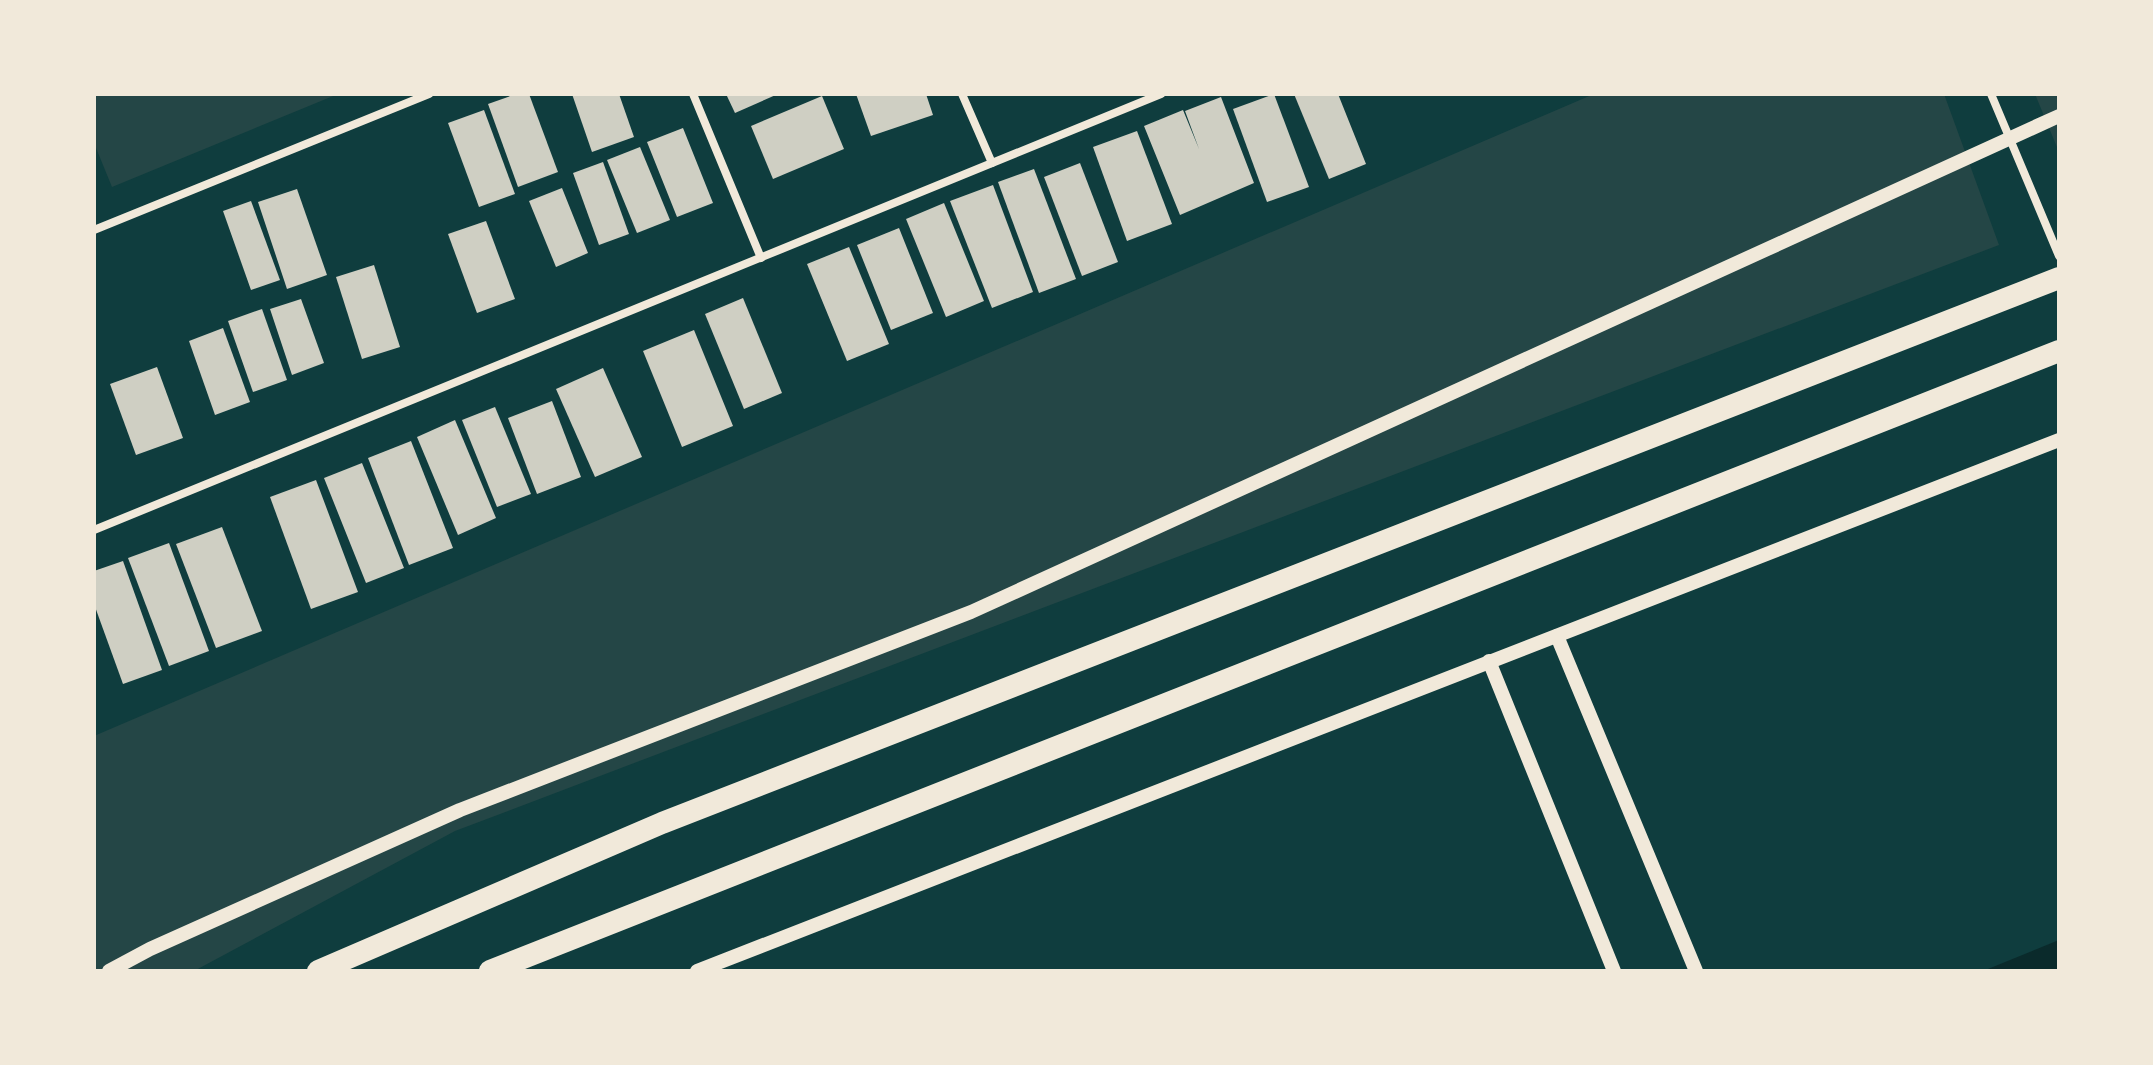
<svg xmlns="http://www.w3.org/2000/svg" width="2153" height="1065" font-family="'PT Serif',serif">
  <style>
    .green { fill: #244646 }
    .water { fill: #0a2a2b }
    .building { fill: #cfcfc3 }
    .lines { fill: none; stroke-linecap: round; stroke-linejoin: round }
    .minor { stroke: #f1e9da; stroke-width: 8 }
    .tertiary { stroke: #f1e9da; stroke-width: 14 }
    .trunk { stroke: #f1e9da; stroke-width: 22 }
  </style>
  <rect width="100%" height="100%" fill="#0f3d3e"/>
  <g class="green">
    <path d="M94,94h244l-226,93 -18,-44z"/>
    <path d="M1594,94h350l55,151 -1544,586 -261,140h-100v-235z"/>
    <path d="M2035,94h24v58z"/>
  </g>
  <path class="water" d="M2059,940v31h-76z"/>
  <g class="building">
    <path d="M516,94h13l29,78 -40,15 -30,-83z"/>
    <path d="M572,94h47l15,43 -42,15z"/>
    <path d="M726,94h52l-43,19z"/>
    <path d="M856,94h70l7,21 -62,21z"/>
    <path d="M1274,94l35,93 -42,15 -34,-93z"/>
    <path d="M1294,94h44l28,70 -37,15z"/>
    <path d="M822,96l22,53 -71,30 -22,-53z"/>
    <path d="M1221,97l33,86 -74,32 -36,-89 39,-16 16,39 -14,-38z"/>
    <path d="M484,110l31,84 -36,13 -31,-84z"/>
    <path d="M683,128l30,75 -36,14 -30,-75z"/>
    <path d="M1137,131l35,93 -45,17 -34,-94z"/>
    <path d="M640,147l30,73 -33,13 -30,-73z"/>
    <path d="M603,162l26,72 -30,11 -26,-72z"/>
    <path d="M1080,163l38,99 -36,14 -38,-99z"/>
    <path d="M1034,169l42,110 -37,14 -41,-111z"/>
    <path d="M993,185l40,107 -41,16 -42,-107z"/>
    <path d="M562,188l26,65 -32,14 -27,-66z"/>
    <path d="M297,189l30,86 -40,14 -29,-87z"/>
    <path d="M251,201l29,79 -29,10 -28,-79z"/>
    <path d="M944,203l40,98 -38,16 -40,-98z"/>
    <path d="M486,221l29,78 -38,14 -29,-79z"/>
    <path d="M899,228l34,85 -42,17 -34,-85z"/>
    <path d="M849,247l40,97 -42,17 -40,-97z"/>
    <path d="M374,265l26,82 -38,12 -26,-82z"/>
    <path d="M743,298l39,95 -38,16 -39,-95z"/>
    <path d="M301,299l23,64 -32,12 -22,-66z"/>
    <path d="M262,309l25,71 -34,12 -25,-71z"/>
    <path d="M223,328l27,74 -35,13 -26,-74z"/>
    <path d="M694,330l39,96 -51,21 -39,-96z"/>
    <path d="M157,367l26,71 -47,17 -26,-71z"/>
    <path d="M603,368l39,89 -47,20 -39,-88z"/>
    <path d="M552,401l29,76 -44,17 -29,-76z"/>
    <path d="M495,407l36,87 -34,13 -35,-87z"/>
    <path d="M455,420l41,98 -38,17 -41,-98z"/>
    <path d="M411,441l42,107 -44,17 -41,-107z"/>
    <path d="M362,463l42,105 -38,15 -42,-105z"/>
    <path d="M316,480l42,112 -47,17 -41,-112z"/>
    <path d="M222,527l40,104 -46,17 -40,-104z"/>
    <path d="M169,543l40,108 -40,15 -41,-108z"/>
    <path d="M123,561l39,109 -39,14 -29,-80v-33z"/>
  </g>
  <g class="lines">
    <g class="minor">
      <path d="M693,94l68,164"/>
      <path d="M962,94l30,69"/>
      <path d="M1991,94l68,162"/>
      <path d="M94,230l335,-136"/>
      <path d="M94,530l1067,-436"/>
    </g>
    <g class="tertiary">
      <path d="M1557,636l139,335"/>
      <path d="M1489,661l125,310"/>
      <path d="M109,971l41,-22 310,-139 511,-198 1088,-496"/>
      <path d="M697,971l1362,-531"/>
    </g>
    <g class="trunk">
      <path d="M318,971l344,-148 1397,-545"/>
      <path d="M490,971l1569,-620"/>
    </g>
  </g>
  <rect width="2153" height="1065" fill="none" stroke="#f1e9da" stroke-width="192"/>
</svg>
